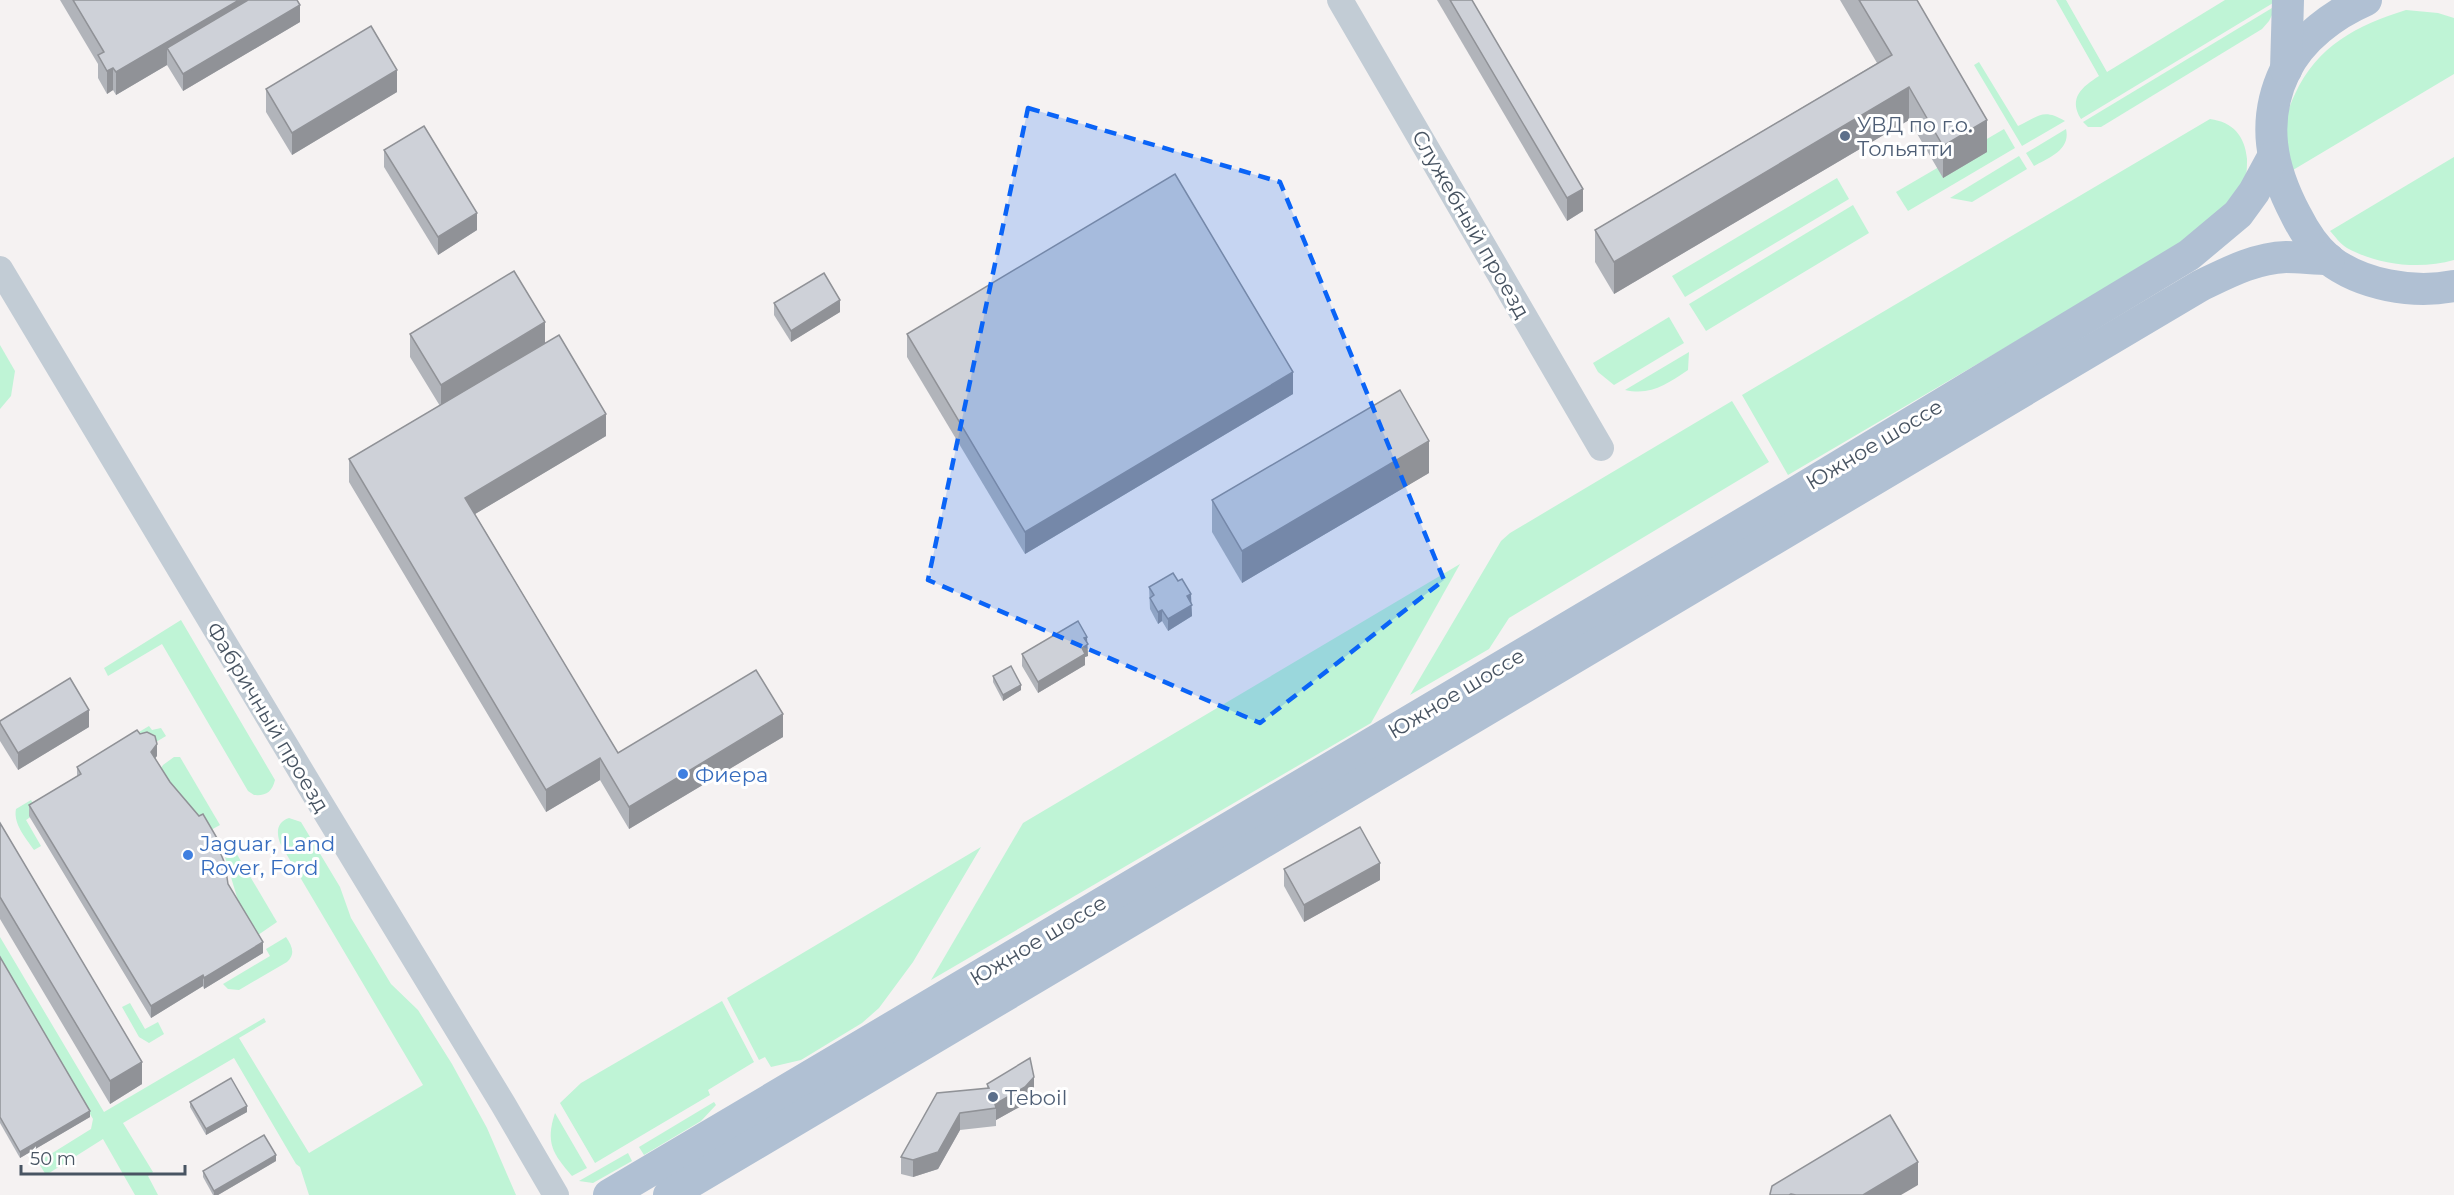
<svg xmlns="http://www.w3.org/2000/svg" width="2454" height="1195" font-family="Montserrat,sans-serif">
  <style>
    .green { fill: #bff4d6 }
    .lines { fill: none; stroke-linecap: round; stroke-linejoin: round }
    .minor { stroke: #c2ccd5; stroke-width: 26 }
    .major { stroke: #b0c0d3; stroke-width: 32 }
    .wall { fill: #b1b4ba }
    .shaded-wall { fill: #909297 }
    .building { fill: #ced1d8; stroke: #909297; stroke-width: 1.5 }
    .marked { fill: #0a64f7; fill-opacity: 0.2; stroke: #0a64f7; stroke-width: 4.5; stroke-dasharray: 12 8; stroke-linejoin: round }
    .service-dot { fill: #5c6f8a; stroke: #fff; stroke-width: 2 }
    .shop-dot { fill: #3f7fe0; stroke: #fff; stroke-width: 2 }
    .labels { text-anchor: middle; dominant-baseline: central; stroke-width: 6; stroke-linejoin: round; paint-order: stroke }
    .service-label { font-size: 21px; fill: #4e5e75; stroke: #fff; text-anchor: start }
    .street-label { font-size: 21px; fill: #485462; stroke: #fff }
    .shop-label { font-size: 21px; fill: #366cbe; stroke: #fff; text-anchor: start }
  </style>
  <rect width="100%" height="100%" fill="#f5f2f2"/>
  <g class="green">
    <path d="M2056,0h10l41,72 118,-72h53l-197,119c-13,-21 1,-32 18,-43z"/>
    <path d="M2277,5l-8,16 -7,8 -161,98h-13l-5,-5z"/>
    <path d="M2406,10l32,3 16,5v56l-161,96c-2,-10 -8,-21 -9,-31 -1,-14 5,-33 11,-45 22,-48 62,-69 111,-84z"/>
    <path d="M1979,62l39,64c21,-10 25,-18 47,-5l-43,25 -48,-81z"/>
    <path d="M2210,119c23,3 35,17 37,40 0,9 0,20 -5,28 -9,15 -25,29 -36,43l-418,245 -46,-80z"/>
    <path d="M2004,129l11,19 -107,63 -12,-19z"/>
    <path d="M2066,129c5,21 -18,29 -32,37l-8,-13z"/>
    <path d="M2019,156l8,13 -55,33 -22,-4z"/>
    <path d="M2454,157v103c-34,10 -76,5 -107,-12 -7,-4 -12,-12 -17,-17z"/>
    <path d="M1837,178l12,21 -164,98 -13,-21z"/>
    <path d="M1853,205l16,28 -163,98 -17,-27z"/>
    <path d="M1669,317l15,26 -70,42 -16,-13 -5,-9z"/>
    <path d="M0,345l15,26 -4,25 -11,13z"/>
    <path d="M1689,352l-1,18c-21,14 -37,26 -63,20z"/>
    <path d="M1732,401l37,61 -260,156 -20,31 -79,46 91,-154 9,-8z"/>
    <path d="M1460,564l-89,159 -440,257 92,-157z"/>
    <path d="M181,620l94,160c-3,12 -9,16 -21,15l-6,-4 -86,-147 -54,32 -4,-8z"/>
    <path d="M149,726l3,4 9,-2 5,8 -20,12 -22,-7z"/>
    <path d="M174,757h6l40,68 -11,6 -49,-61 3,-5z"/>
    <path d="M31,800l7,12 -12,8 15,26 -7,4c-8,-12 -21,-26 -18,-41z"/>
    <path d="M289,818l12,4 39,65 11,31 40,66 27,26 34,54 35,64 29,67h-207l-9,-28 -4,-3 -62,-106 -111,65 30,49 -5,4 10,19h-23l-32,-56 -57,36 -8,-13 53,-33 2,-10 -93,-158v-24l104,175 160,-94 2,4 -27,16 70,115 114,-68 -142,-240c-5,-11 -5,-23 8,-27z"/>
    <path d="M981,847l-68,115 -34,46 -17,15 -61,37 -30,7 -6,-10 -6,3 -32,-62z"/>
    <path d="M235,851l42,71 -19,13 -19,-31 -14,-47z"/>
    <path d="M286,937c6,9 10,17 1,25l-48,28 -11,-1 -5,-5 47,-28 -4,-7z"/>
    <path d="M722,1001l32,61 -46,28 2,5 -115,68 -35,-60 21,-20z"/>
    <path d="M130,1003l15,26 13,-7 6,12 -15,9 -10,-6 -17,-30z"/>
    <path d="M714,1102l2,3 -15,16 -57,34 -5,-8z"/>
    <path d="M555,1113l32,55 -15,8c-19,-22 -27,-33 -17,-63z"/>
    <path d="M628,1153l4,8 -39,22 -14,-2z"/>
  </g>
  <g class="lines">
    <g class="minor">
      <path d="M1340,0l261,448"/>
      <path d="M0,269l314,524 189,311 53,91"/>
    </g>
    <g class="major">
      <path d="M2366,0c-32,14 -65,38 -81,71 -24,50 -14,97 11,144 8,16 18,32 32,44 33,26 85,35 126,27"/>
      <path d="M2286,70l2,-70"/>
      <path d="M609,1195l1184,-701 396,-239 49,-41 16,-22 19,-35"/>
      <path d="M669,1195l1531,-909c27,-13 55,-28 86,-29 14,0 29,2 43,2"/>
    </g>
  </g>
  <g class="wall">
    <path d="M60,0h237l3,22 -117,69 -16,-26 -51,30 -3,-5 -6,4 -9,-16v-14z"/>
    <path d="M1437,0h35l111,211 -16,10z"/>
    <path d="M1840,0h77l70,152 -44,26 -34,-58 -295,174 -19,-32v-32l282,-167z"/>
    <path d="M266,89l131,3 -105,63 -26,-43z"/>
    <path d="M384,150l93,80 -39,25 -54,-88z"/>
    <path d="M774,303l66,9 -49,30 -17,-27z"/>
    <path d="M410,334l135,10 61,92 -131,78 143,239 165,-16 -154,92 -29,-49 -54,32 -197,-330v-23l91,-53 -30,-49z"/>
    <path d="M907,334l386,60 -268,160 -118,-197z"/>
    <path d="M1429,473l-187,110 -30,-51v-32z"/>
    <path d="M1149,587l42,17 1,12 -24,15 -6,-10 -4,3 -8,-15z"/>
    <path d="M1087,643l1,13 -3,1v8l-47,28 -16,-27v-12z"/>
    <path d="M993,676l28,14 -18,11 -10,-19z"/>
    <path d="M0,721l89,6 -71,43 -18,-29z"/>
    <path d="M157,756l-2,2 15,24 51,73 7,29 35,69 -59,36 -1,-3 -52,32 -122,-202v-11l48,-29v-9z"/>
    <path d="M0,823l142,261 -32,20 -110,-185z"/>
    <path d="M1284,869l96,11 -76,42 -20,-36z"/>
    <path d="M0,957l90,160 -70,41 -20,-35z"/>
    <path d="M987,1084l47,10 -9,10 -29,16v6l-36,4 -22,39 -25,8 -12,-3v-17l86,-69z"/>
    <path d="M190,1102l57,10 -41,23 -16,-28z"/>
    <path d="M276,1161l-58,34h-5l-10,-18v-6z"/>
  </g>
  <g class="shaded-wall">
    <path d="M239,0h38l-110,48v17l-51,30v-23z"/>
    <path d="M300,5v17l-117,69v-17z"/>
    <path d="M113,68v22l-6,4v-23z"/>
    <path d="M397,70v22l-105,63v-22z"/>
    <path d="M1909,87v33l-295,174v-32z"/>
    <path d="M1987,120v32l-44,26v-32z"/>
    <path d="M1583,189v22l-16,10v-23z"/>
    <path d="M477,213v17l-39,25v-18z"/>
    <path d="M840,300v12l-49,30v-11z"/>
    <path d="M545,322v22l-104,63v-22z"/>
    <path d="M1293,372v22l-268,160v-22z"/>
    <path d="M606,414v22l-141,84v-22z"/>
    <path d="M1429,441v32l-187,110v-32z"/>
    <path d="M1191,594l1,22 -24,15v-12l19,-23z"/>
    <path d="M1162,610v11l-4,3v-12z"/>
    <path d="M1087,637l1,19 -3,1v8l-47,28v-11l44,-34 2,-10z"/>
    <path d="M1021,685v5l-18,11v-6z"/>
    <path d="M89,710v17l-71,43v-17z"/>
    <path d="M783,714v23l-154,92v-22z"/>
    <path d="M157,744v12l-6,7v-11z"/>
    <path d="M600,758v22l-54,32v-22z"/>
    <path d="M1380,863v17l-76,42v-17z"/>
    <path d="M263,942v11l-59,36v-11z"/>
    <path d="M203,975v11l-52,32v-12z"/>
    <path d="M142,1062v22l-32,20v-23z"/>
    <path d="M1034,1077v17l-9,10 -29,16v-12l-1,-4z"/>
    <path d="M247,1106v6l-41,23v-6z"/>
    <path d="M90,1111v6l-70,41v-6z"/>
    <path d="M960,1113v17l-22,39 -25,8v-17z"/>
    <path d="M276,1155v6l-58,34h-4v-4z"/>
    <path d="M1918,1162v23l-17,10h-38z"/>
  </g>
  <g class="building">
    <path d="M73,0h166l-123,72 -3,-4 -6,3 -9,-16 6,-3z"/>
    <path d="M248,0h49l3,5 -117,69 -16,-26z"/>
    <path d="M1450,0h22l111,189 -16,9z"/>
    <path d="M1859,0h58l70,120 -44,26 -34,-59 -295,175 -19,-32 297,-175z"/>
    <path d="M371,26l26,44 -105,63 -26,-44z"/>
    <path d="M424,126l53,87 -39,24 -54,-87z"/>
    <path d="M1175,174l118,198 -268,160 -118,-198z"/>
    <path d="M514,271l31,51 -104,63 -31,-51z"/>
    <path d="M824,273l16,27 -49,31 -17,-28z"/>
    <path d="M559,335l47,79 -141,84 153,255 138,-83 27,44 -154,93 -29,-49 -54,32 -197,-331z"/>
    <path d="M1400,390l29,51 -187,110 -30,-51z"/>
    <path d="M1173,573l5,8 4,-2 9,15 -4,2 5,9 -24,14 -6,-9 -4,2 -8,-14 4,-3 -5,-8z"/>
    <path d="M1078,621l9,16 -3,1 4,6 -6,4 3,6 -47,28 -16,-28z"/>
    <path d="M1011,666l10,19 -18,10 -10,-19z"/>
    <path d="M70,678l19,32 -71,43 -18,-30v-2z"/>
    <path d="M137,730l3,4 7,-2 8,4 2,8 -6,8 19,30 29,34 4,-2 18,31 -3,2 7,17 3,20 35,58 -59,36 -1,-3 -52,31 -122,-201 52,-31 -4,-7z"/>
    <path d="M0,823l142,239 -32,19 -110,-184z"/>
    <path d="M1360,827l20,36 -76,42 -20,-36z"/>
    <path d="M0,957l90,154 -70,41 -20,-35z"/>
    <path d="M1030,1058l4,19 -9,10 -30,17 1,4 -36,5 -22,39 -25,8 -12,-3 36,-64 52,-5 -2,-4z"/>
    <path d="M231,1078l16,28 -41,23 -16,-27z"/>
    <path d="M1890,1115l28,47 -55,33h-67l-5,-1 -2,1h-19v-1l2,-8z"/>
    <path d="M264,1135l12,20 -62,36 -11,-20z"/>
  </g>
  <path class="marked" d="M1028,108l252,74 164,398 -184,143 -332,-143z"/>
  <g class="service-dot">
    <circle cx="1845" cy="136" r="6"/>
    <circle cx="993" cy="1097" r="6"/>
  </g>
  <g class="shop-dot">
    <circle cx="683" cy="774" r="6"/>
    <circle cx="188" cy="855" r="6"/>
  </g>
  <g class="labels">
    <g class="service-label">
      <text x="1857" y="124">УВД по г.о.<tspan x="1857" dy="24">Тольятти</tspan></text>
      <text x="1005" y="1097">Teboil</text>
    </g>
    <g class="street-label">
      <text transform="translate(1471 224) rotate(60)">Служебный проезд</text>
      <text transform="translate(1874 444) rotate(-31)">Южное шоссе</text>
      <text transform="translate(1456 693) rotate(-31)">Южное шоссе</text>
      <text transform="translate(268 717) rotate(59)">Фабричный проезд</text>
      <text transform="translate(1038 940) rotate(-31)">Южное шоссе</text>
    </g>
    <g class="shop-label">
      <text x="695" y="774">Фиера</text>
      <text x="200" y="843">Jaguar, Land<tspan x="200" dy="24">Rover, Ford</tspan></text>
    </g>
  </g>
  <path d="M21 1165v9h164v-9" fill="none" stroke="#485462" stroke-width="3"/>
  <text x="30" y="1165" font-size="18" fill="#485462" stroke="#ffffff" stroke-width="4.5" paint-order="stroke">50 m</text>
</svg>
